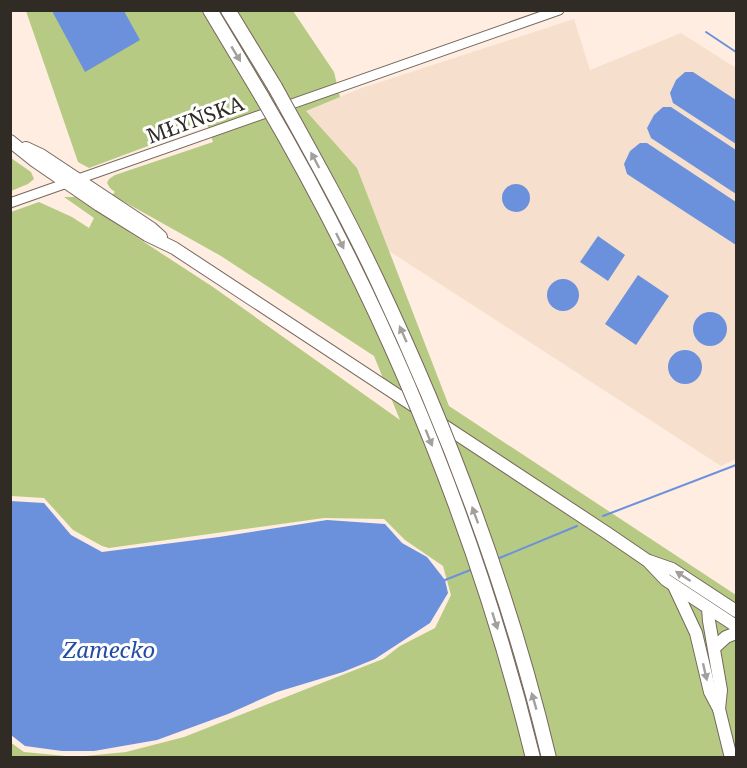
<svg xmlns="http://www.w3.org/2000/svg" width="747" height="768" font-family="'Noto Serif',serif">
  <style>
    .built { fill: #f7dfce }
    .green { fill: #b6ca83 }
    .water { fill: #6c91dc }
    .lines { fill: none; stroke-linecap: round; stroke-linejoin: round }
    .stream { stroke: #6c91dc; stroke-width: 2 }
    .minor-casing { stroke: #75675c; stroke-width: 11 }
    .major-casing { stroke: #75675c; stroke-width: 14 }
    .highway-casing { stroke: #75675c; stroke-width: 16 }
    .minor { stroke: #fff; stroke-width: 9 }
    .major { stroke: #fff; stroke-width: 12 }
    .highway { stroke: #fff; stroke-width: 14 }
    .highway-bridge-casing { stroke: #75675c; stroke-width: 16; stroke-linecap: butt }
    .highway-bridge { stroke: #fff; stroke-width: 14 }
    .oneway { fill: #a2a09d }
    .labels { text-anchor: middle; dominant-baseline: central; stroke-width: 6; stroke-linejoin: round; paint-order: stroke }
    .street-label { font-size: 21px; fill: #312b26; stroke: #fff }
    .water-label { font-size: 22px; font-style: italic; fill: #254ca5; stroke: #fff }
  </style>
  <rect width="100%" height="100%" fill="#feede0"/>
  <path class="built" d="M574,19l16,51 91,-37 55,35v391l-15,7 -332,-215 -32,-83 -52,-57 57,-23z"/>
  <g class="green">
    <path d="M26,11h267l41,61 6,25 -34,14 51,57 92,238 287,189v162l-725,1 -1,-16 14,10 52,5 50,-5 58,-15 199,-78 17,-13 35,-18 16,-33 -8,-29 -38,-26 -21,-21 -60,-1 -215,30 -7,-2 -29,-16 -29,-32 -33,-2v-284l28,-10 33,15 17,11 5,-10 -30,-21h11l138,90 187,133 -26,-64 -153,-100 -109,-61 3,-3 -5,-4 -3,-5 2,-4 6,-4 98,-33 -6,-18 -118,44 -11,-6z"/>
    <path d="M11,158l20,14 3,7 -6,5 -17,7z"/>
  </g>
  <g class="water">
    <path d="M52,11h72l16,29 -55,32z"/>
    <path d="M685,72h8l43,28v44l-63,-41 -3,-10 6,-13z"/>
    <path d="M663,107h8l65,43v44l-85,-56 -4,-10 7,-13z"/>
    <path d="M640,143h7l89,59v43l-109,-71 -3,-10 6,-13z"/>
    <circle cx="516" cy="198" r="14"/>
    <path d="M598,236l27,19 -17,26 -28,-19z"/>
    <path d="M638,275l31,21 -33,49 -31,-21z"/>
    <circle cx="563" cy="295" r="16"/>
    <circle cx="710" cy="329" r="17"/>
    <circle cx="685" cy="367" r="17"/>
    <path d="M10,501l34,2 27,32 31,17 117,-15 108,-17 58,4 17,19 25,14 18,23 3,13 -18,30 -55,36 -32,13 -66,20 -49,22 -71,26 -63,11h-32l-37,-5 -14,-11z"/>
  </g>
  <g class="lines">
    <g class="stream">
      <path d="M706,32l30,20"/>
      <path d="M603,516l133,-51"/>
      <path d="M497,559l80,-33"/>
      <path d="M445,580l28,-11"/>
    </g>
    <g class="minor-casing">
      <path id="minor" d="M10,203l549,-193"/>
    </g>
    <g class="major-casing">
      <g id="major">
        <path d="M10,141l25,20 64,44 48,30 27,13 433,285 41,28 18,19 70,46"/>
        <path d="M26,148l15,7 110,73 10,9"/>
        <path d="M649,561l23,8 64,42"/>
        <path d="M674,586l22,47 14,59 9,17 12,49"/>
        <path d="M708,608l1,13 12,69 -2,19"/>
        <path d="M715,647l11,-10 10,-4"/>
      </g>
    </g>
    <g class="highway-casing">
      <g id="highway">
        <path d="M210,10l52,87"/>
        <path d="M228,10l47,77"/>
      </g>
    </g>
    <use href="#minor" class="minor"/>
    <use href="#major" class="major"/>
    <use href="#highway" class="highway"/>
    <g class="highway-bridge-casing">
      <g id="highway-bridge">
        <path d="M275,87c35,63 71,127 102,193 72,152 133,314 172,478"/>
        <path d="M262,97c121,206 214,429 271,661"/>
      </g>
    </g>
    <use href="#highway-bridge" class="highway-bridge"/>
  </g>
  <defs><path id="oneway-solid" d="M-6-.8H1V-3.2L6.5 0L1 3.2V.8H-6Z" transform="scale(1.5)"/></defs>
  <g class="oneway">
    <use href="#oneway-solid" transform="translate(236 54) rotate(59)"/>
    <use href="#oneway-solid" transform="translate(315 160) rotate(-118)"/>
    <use href="#oneway-solid" transform="translate(340 241) rotate(64)"/>
    <use href="#oneway-solid" transform="translate(403 334) rotate(-114)"/>
    <use href="#oneway-solid" transform="translate(429 438) rotate(68)"/>
    <use href="#oneway-solid" transform="translate(475 515) rotate(-110)"/>
    <use href="#oneway-solid" transform="translate(683 576) rotate(-147)"/>
    <use href="#oneway-solid" transform="translate(495 621) rotate(72)"/>
    <use href="#oneway-solid" transform="translate(705 672) rotate(77)"/>
    <use href="#oneway-solid" transform="translate(534 701) rotate(-106)"/>
  </g>
  <g class="labels">
    <g class="street-label">
      <text transform="translate(195 119) rotate(-20)">MŁYŃSKA</text>
    </g>
    <g class="water-label">
      <text x="109" y="649">Zamecko</text>
    </g>
  </g>
  <rect width="747" height="768" fill="none" stroke="#312b26" stroke-width="24"/>
</svg>
